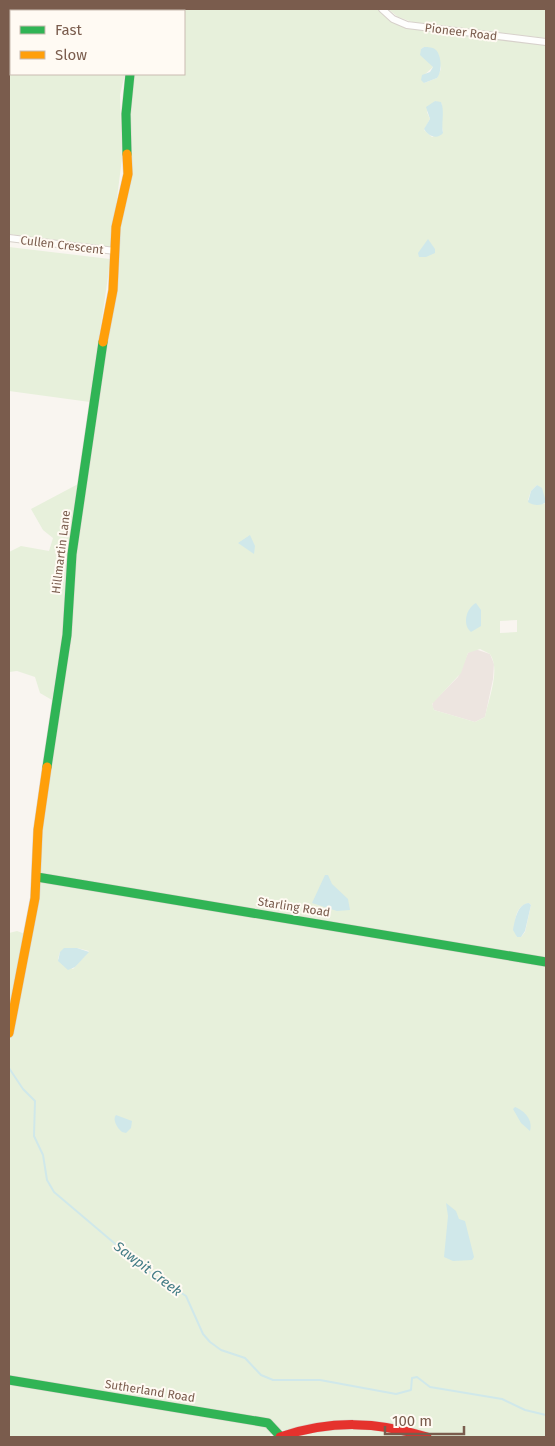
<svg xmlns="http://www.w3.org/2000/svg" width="555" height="1446" font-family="'Fira Sans',sans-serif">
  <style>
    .industrial { fill: #ede5e0 }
    .green { fill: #e7f0db; fill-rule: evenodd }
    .water { fill: #d0e8ea }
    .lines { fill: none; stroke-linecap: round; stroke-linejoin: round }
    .stream { stroke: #d0e8ea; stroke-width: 2 }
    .street-casing { stroke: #d7d1cb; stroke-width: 8 }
    .fast-casing { stroke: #d9d2cb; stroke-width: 10 }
    .slow-casing { stroke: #d9d2cb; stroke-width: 10 }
    .jam-casing { stroke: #d9d2cb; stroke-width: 10 }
    .street { stroke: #fefefd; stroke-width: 6 }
    .fast { stroke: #30b455; stroke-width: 9 }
    .slow { stroke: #ff9f0a; stroke-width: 9 }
    .jam { stroke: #e5322d; stroke-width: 9 }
    .labels { text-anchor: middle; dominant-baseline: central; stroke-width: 4; stroke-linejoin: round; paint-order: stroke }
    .street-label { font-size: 12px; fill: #7a5c4d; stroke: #fffaf3 }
    .water-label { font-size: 14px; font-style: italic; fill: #437c86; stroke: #fffaf3 }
  </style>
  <rect width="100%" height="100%" fill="#f9f5f0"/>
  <path class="industrial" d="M475,649l15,5 4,10 -1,15 -8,38 -10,5 -41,-12 -2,-4 1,-4 25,-25 10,-24z"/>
  <g class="green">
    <path d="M9,9h126l-1,2h-123v63h114l-5,21 2,63 -11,89 -102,-13z"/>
    <path d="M148,9h231l15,13 152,22v916l-503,-86 -3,-3 -2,-16 83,-644 11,-137h52v-63h-36zM424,47l14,7 3,15 -4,9 -13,5 -2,-6 11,-10 -12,-18zM435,101l7,3 -1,18 2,10 -11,5 -8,-7 6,-11 -3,-7zM537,485l8,18 -1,1 -16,-4 3,-9zM517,620v12l-17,1v-12zM480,649l10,5c11,16 -2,46 -5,63l-10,5 -41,-12 -2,-6 29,-31 7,-20zM529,903l2,2 -6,27 -4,5h-4c-4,-10 -3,-32 12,-34z"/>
    <path d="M388,9h158v29l-131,-15 -17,-6z"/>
    <path d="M9,247l101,12c-5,48 -15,95 -20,143l-81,-11z"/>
    <path d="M80,483l-13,76 -4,73 -11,68 -12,-7 -5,-16 -18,-6 -8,1v-120l12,-6 28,5 4,-13 -10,-8 -12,-21z"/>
    <path d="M41,882l505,82v473h-112l-40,-12 -111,5 -274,-51v-331l4,-30zM77,948l12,3 -16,18 -15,-10 2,-7z"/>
    <path d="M17,931l8,3 -16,78v-79z"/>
    <path d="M9,1382l259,43 5,6 -4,6h-260z"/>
    <path d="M332,1427l58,3 28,7h-130z"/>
  </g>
  <g class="water">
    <path d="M424,47c4,0 9,0 12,3 6,6 6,23 1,28l-13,5 -3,-3 1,-5 8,-3 3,-5 -13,-12 1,-6z"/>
    <path d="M435,101l6,1c4,9 0,21 2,31 -6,7 -15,3 -19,-4l6,-10 -4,-12z"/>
    <path d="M428,239l7,10v4l-9,4h-7l-1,-4z"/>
    <path d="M537,485l5,3 4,14c-4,4 -13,4 -18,0l3,-11z"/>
    <path d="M250,535l5,11 -1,8 -16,-11z"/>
    <path d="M476,603l5,7v16l-10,6c-9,-7 -5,-24 5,-29z"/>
    <path d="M325,875h3l4,9 16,15 2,11 -13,1 -25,-8z"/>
    <path d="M529,903l2,2 -6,26 -4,6h-4l-4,-7c2,-10 4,-26 16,-27z"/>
    <path d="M64,948h13l12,4 -14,15 -7,3 -10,-9 2,-9z"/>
    <path d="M515,1107c10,4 18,13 15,24l-9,-8 -8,-14z"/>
    <path d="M116,1115l16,6 -1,7 -5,5 -4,-1c-5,-4 -10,-13 -6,-17z"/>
    <path d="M446,1203l10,8 3,8 6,2 9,36 -2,3 -19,1 -9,-4 4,-41z"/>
  </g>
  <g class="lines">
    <path class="stream" d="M9,1068l14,21 12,12 -1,35 9,19 4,25 7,12 92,78 40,26 17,38 7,8 11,8 24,8 16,17 12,5h47l76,14 15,-4 1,-12 5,-1 13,10 72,12 23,11 21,5"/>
    <g class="street-casing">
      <g id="street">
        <path d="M382,9l11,10 14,6 139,17"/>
        <path d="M9,238l106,13"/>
      </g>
    </g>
    <g class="fast-casing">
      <g id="fast">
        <path d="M127,154l-1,-40 4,-40"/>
        <path d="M47,767l20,-132 5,-81 31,-212"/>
        <path d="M37,877l509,85"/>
        <path d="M9,1380l259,43 13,14"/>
      </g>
    </g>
    <g class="slow-casing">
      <g id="slow">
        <path d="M103,342l10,-52 3,-63 12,-53 -1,-20"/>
        <path d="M9,1033l26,-135 3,-68 9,-63"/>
      </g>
    </g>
    <g class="jam-casing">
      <path id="jam" d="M280,1437c50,-17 97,-16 147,0"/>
    </g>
    <use href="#street" class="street"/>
    <use href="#fast" class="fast"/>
    <use href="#slow" class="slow"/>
    <use href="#jam" class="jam"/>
  </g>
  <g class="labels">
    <g class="street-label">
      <text transform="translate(461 32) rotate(7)">Pioneer Road</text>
      <text transform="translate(62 245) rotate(7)">Cullen Crescent</text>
      <text transform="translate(61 552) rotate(-83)">Hillmartin Lane</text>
      <text transform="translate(294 907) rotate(9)">Starling Road</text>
      <text transform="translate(150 1391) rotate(9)">Sutherland Road</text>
    </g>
    <g class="water-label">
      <text transform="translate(148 1269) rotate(37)">Sawpit Creek</text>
    </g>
  </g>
  <rect width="555" height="1446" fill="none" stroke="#7a5c4d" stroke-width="20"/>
  <rect x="10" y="10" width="175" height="65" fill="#fffaf3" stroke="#cabbb1"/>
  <rect x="20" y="26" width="25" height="8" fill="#30b455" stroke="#cabbb1"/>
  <text x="55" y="35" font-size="15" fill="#7a5c4d">Fast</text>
  <rect x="20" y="51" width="25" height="8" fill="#ff9f0a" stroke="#cabbb1"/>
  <text x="55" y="60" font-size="15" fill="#7a5c4d">Slow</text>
  <path d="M385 1426v8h79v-8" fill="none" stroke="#7a5c4d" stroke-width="2.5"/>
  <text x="392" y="1426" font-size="15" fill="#7a5c4d" stroke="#fffaf3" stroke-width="4" paint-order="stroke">100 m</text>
</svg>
